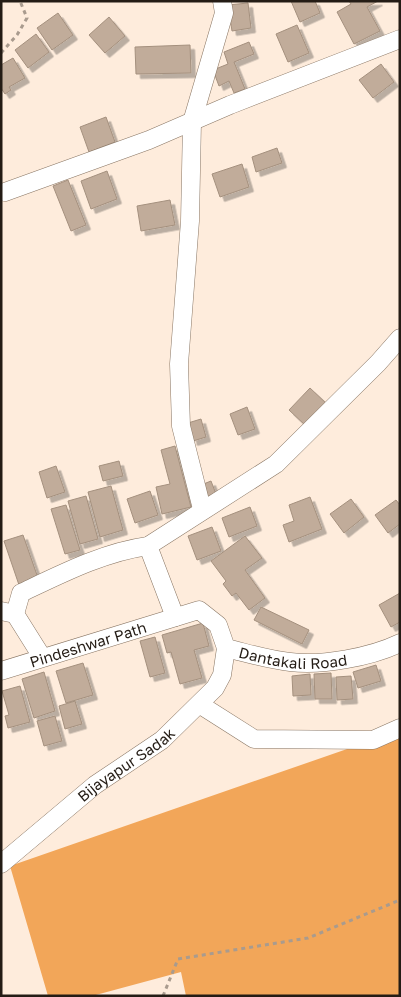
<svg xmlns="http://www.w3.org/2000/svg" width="401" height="997" font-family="'Golos Text',sans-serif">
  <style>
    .forest { fill: #f2a659 }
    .building { fill: #c1ac9a; stroke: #a4907e; filter: url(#shadow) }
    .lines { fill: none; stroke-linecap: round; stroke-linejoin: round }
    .street-casing { stroke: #897664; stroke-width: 19 }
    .path { stroke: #a99b8e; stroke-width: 3; stroke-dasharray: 4 4; stroke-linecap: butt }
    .street { stroke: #fff; stroke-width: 18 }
    .labels { text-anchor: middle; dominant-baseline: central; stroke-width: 4; stroke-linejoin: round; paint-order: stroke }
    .street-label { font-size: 15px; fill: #241c15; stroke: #fff }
  </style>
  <defs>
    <filter id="shadow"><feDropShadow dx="4.5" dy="4.5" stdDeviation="0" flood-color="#0004"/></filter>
  </defs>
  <rect width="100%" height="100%" fill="#feecdc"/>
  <path class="forest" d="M400,728v268h-214l-5,-24 -89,24h-44l-38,-130 363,-126z"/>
  <g class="building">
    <path d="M291,1h24l5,12 -20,9z"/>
    <path d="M349,1h29l-11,6 13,24 -26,13 -17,-32 14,-8z"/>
    <path d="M248,3l3,25 -19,3 -4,-26z"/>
    <path d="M58,13l15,22 -21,15 -15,-22z"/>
    <path d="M109,17l16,19 -20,17 -16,-18z"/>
    <path d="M297,25l12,28 -21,9 -12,-28z"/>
    <path d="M36,34l13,18 -21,16 -13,-18z"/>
    <path d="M249,42l5,12 -20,8 11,27 -11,4 -5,-12 -10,5 -6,-16 15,-6 -4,-12z"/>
    <path d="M190,45l1,28 -55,1 -1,-27z"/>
    <path d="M13,58l12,20 -16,9 2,3 -6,4 -4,-6v-23z"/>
    <path d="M381,64l13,18 -21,16 -14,-18z"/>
    <path d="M106,117l9,25 -26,10 -9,-25z"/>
    <path d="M277,148l5,15 -26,9 -4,-15z"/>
    <path d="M242,164l7,23 -29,10 -8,-23z"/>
    <path d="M107,171l10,28 -26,10 -10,-28z"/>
    <path d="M68,180l18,45 -15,6 -18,-45z"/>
    <path d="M170,200l5,25 -34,6 -4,-25z"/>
    <path d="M310,388l17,16 -21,22 -17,-16z"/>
    <path d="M247,407l8,22 -17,6 -8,-21z"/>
    <path d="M201,419l5,18 -13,4 -5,-18z"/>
    <path d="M175,446l16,61 -29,7 -6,-27 14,-3 -9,-34z"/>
    <path d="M119,461l4,15 -20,5 -4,-15z"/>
    <path d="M56,466l9,26 -18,6 -8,-26z"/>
    <path d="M211,481l5,13 -9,4 -6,-13z"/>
    <path d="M111,486l12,44 -23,7 -12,-45z"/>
    <path d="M150,491l8,24 -23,8 -8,-24z"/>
    <path d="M86,496l12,43 -18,5 -12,-43z"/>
    <path d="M310,497l12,32 -33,13 -6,-17 11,-4 -5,-16z"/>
    <path d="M351,499l13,18 -20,16 -14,-19z"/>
    <path d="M396,500l4,5v19l-12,9 -13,-18z"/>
    <path d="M66,505l14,45 -15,4 -14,-45z"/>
    <path d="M250,507l7,19 -28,11 -7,-19z"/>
    <path d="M212,527l9,24 -24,9 -9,-24z"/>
    <path d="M23,535l15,43 -19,7 -15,-44z"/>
    <path d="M245,536l17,22 -17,12 20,28 -16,12 -13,-17 -4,3 -9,-12 3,-3 -15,-20z"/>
    <path d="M400,593v29l-9,5 -12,-22z"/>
    <path d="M261,607l48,23 -7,14 -48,-24z"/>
    <path d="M203,623l6,23 -15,4 8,28 -22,6 -9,-32 -4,1 -5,-18z"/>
    <path d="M155,637l10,36 -15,4 -10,-36z"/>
    <path d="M83,663l10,32 -27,8 -10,-32z"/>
    <path d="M376,665l5,16 -23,7 -5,-16z"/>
    <path d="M44,672l11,39 -21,7 -12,-39z"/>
    <path d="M331,673l1,26h-17l-1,-25z"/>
    <path d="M310,674l1,21 -18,1 -1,-20z"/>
    <path d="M351,676l2,23 -16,1 -1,-23z"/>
    <path d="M20,686l10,36 -22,6 -3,-12 4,-1 -7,-24z"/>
    <path d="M75,701l7,23 -17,5 -6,-23z"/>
    <path d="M55,716l7,25 -18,5 -7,-25z"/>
  </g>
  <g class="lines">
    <g class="street-casing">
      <g id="street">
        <path d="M5,192l144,-52 81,-35 170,-66"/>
        <path d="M202,509l-21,-83 -2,-62 11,-143 2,-99 32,-109 -2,-12"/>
        <path d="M148,546l27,71"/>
        <path d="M1,611l14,3 27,43"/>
        <path d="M15,614l6,-21c40,-19 83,-41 127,-47l128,-82 102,-101 22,-25"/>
        <path id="s1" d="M1,671l198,-61 19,15 8,23c21,5 43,12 64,14 32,4 81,-5 110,-19"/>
        <path d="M199,704l55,35 119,1 27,-12"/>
        <path id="s2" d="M1,864l94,-79 67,-45 53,-52 7,-13 4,-27"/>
      </g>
    </g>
    <g class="path">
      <path d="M1,53l16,-18 10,-17 -7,-17"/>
      <path d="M163,996l15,-37 130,-21 92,-38"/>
    </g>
    <use href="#street" class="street"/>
  </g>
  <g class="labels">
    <g class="street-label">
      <text stroke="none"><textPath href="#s1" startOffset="91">Pindeshwar Path</textPath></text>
      <text stroke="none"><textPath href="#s1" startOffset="324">Dantakali Road</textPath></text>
      <text stroke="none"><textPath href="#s2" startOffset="160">Bijayapur Sadak</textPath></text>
    </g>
  </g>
  <rect width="401" height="997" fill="none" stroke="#241c15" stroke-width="5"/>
</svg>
